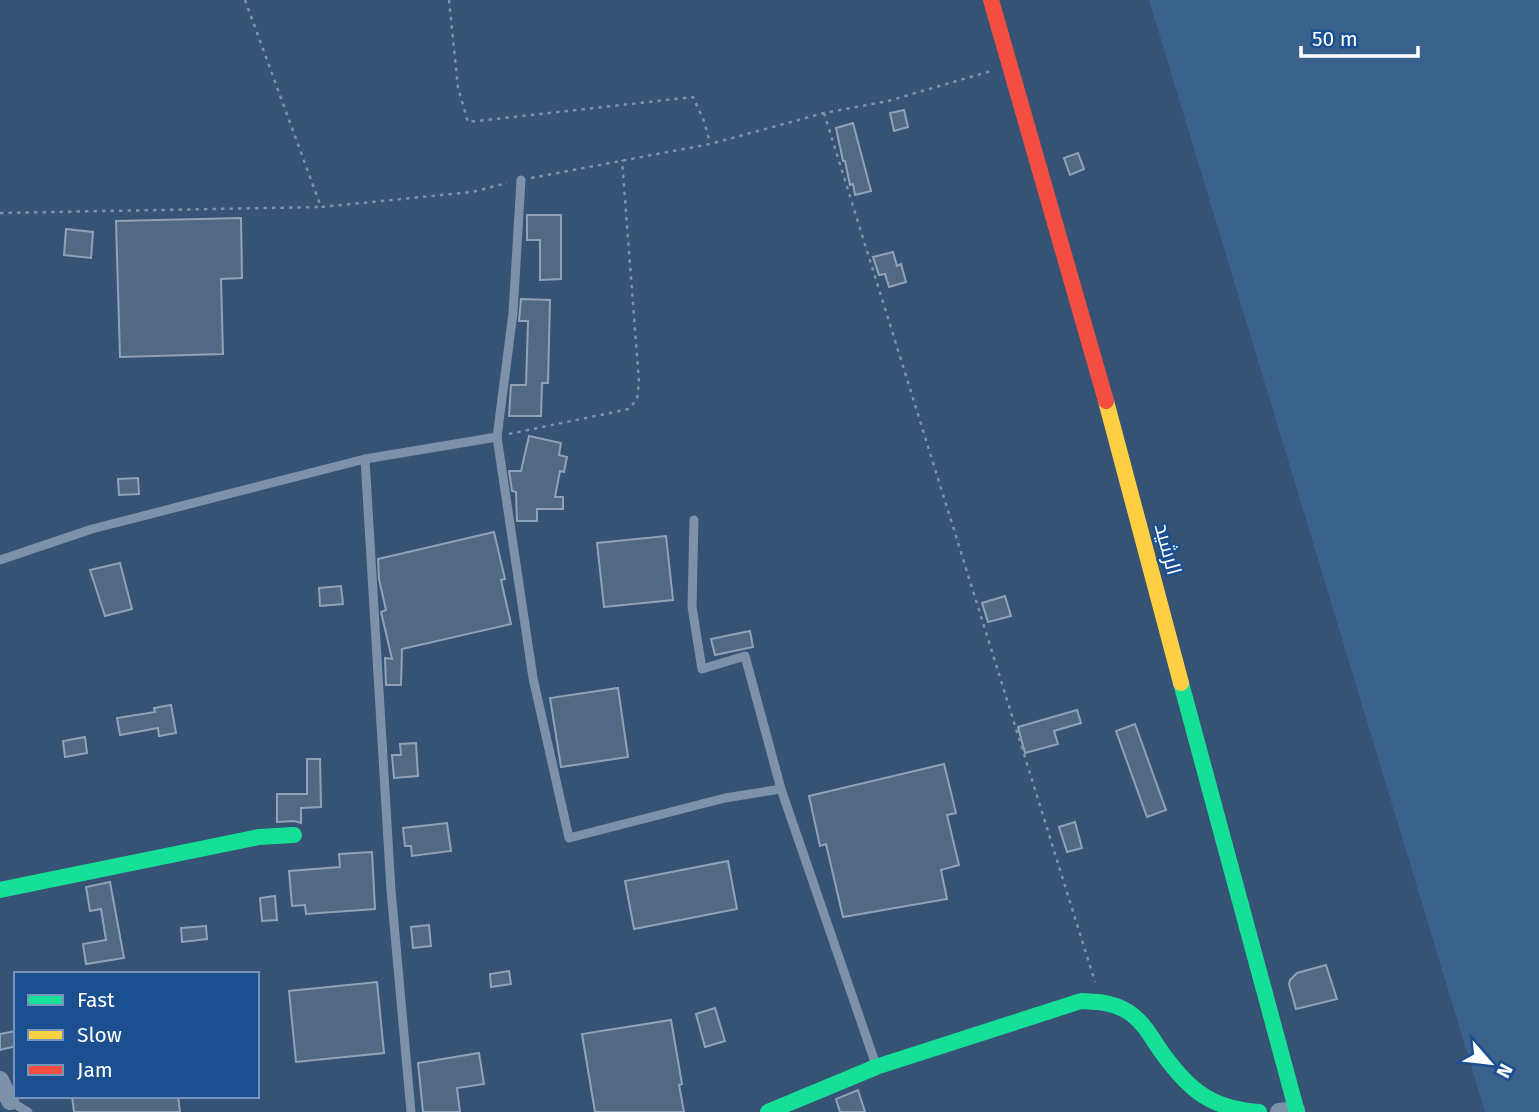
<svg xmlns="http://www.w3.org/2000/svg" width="1539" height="1112" font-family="'Fira Sans',Cairo,sans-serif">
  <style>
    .water { fill: #3b618d }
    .building { fill: #526984; stroke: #92a2b6; stroke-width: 2 }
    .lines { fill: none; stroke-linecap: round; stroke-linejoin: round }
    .path { stroke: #7d92a8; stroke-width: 2.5; stroke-dasharray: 3.5 5; stroke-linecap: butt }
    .lane { stroke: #7d92a8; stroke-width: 9 }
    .street { stroke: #7d92a8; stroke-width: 18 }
    .fast { stroke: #16e098; stroke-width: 16 }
    .slow { stroke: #ffcf43; stroke-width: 16 }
    .jam { stroke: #f24e42; stroke-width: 16 }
    .labels { text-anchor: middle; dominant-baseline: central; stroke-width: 5; stroke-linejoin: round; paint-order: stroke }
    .street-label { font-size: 21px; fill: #fff; stroke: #1b4f8f }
  </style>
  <rect width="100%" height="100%" fill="#365274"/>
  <path class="water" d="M1149,0h390v1112h-54z"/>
  <g class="building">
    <path d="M904,110l4,17 -14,4 -4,-18z"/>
    <path d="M853,123l18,68 -16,4 -2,-11 -3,1 -5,-24h-2l-7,-33z"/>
    <path d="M1078,153l6,16 -14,6 -6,-17z"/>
    <path d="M527,215h34v64l-21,1v-40h-13z"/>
    <path d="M241,218l1,60 -21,1 2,75 -103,3 -4,-136z"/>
    <path d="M66,229l27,3 -2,26 -27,-3z"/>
    <path d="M893,252l4,14 4,-2 5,18 -17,5 -4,-13 -6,1 -6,-18z"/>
    <path d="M521,299l29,1 -2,83h-6l-1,33h-32l2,-31h15l2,-64h-9z"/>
    <path d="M529,436l32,7 -2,12 8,2 -3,15 -4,-1 -5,26h8v12h-26v12h-20l-1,-29 -4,-1 -3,-20h12z"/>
    <path d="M138,478l1,16 -20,1 -1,-16z"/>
    <path d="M494,532l11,47 -4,1 10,44 -109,25 -1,36h-15l-1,-27 7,1 -11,-47 5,-2 -7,-31 -1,-20z"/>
    <path d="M666,536l7,64 -69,7 -7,-64z"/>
    <path d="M120,563l12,46 -27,7 -15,-46z"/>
    <path d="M341,586l2,18 -23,2 -1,-18z"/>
    <path d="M1005,596l6,20 -23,6 -6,-19z"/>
    <path d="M750,631l3,16 -38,8 -4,-16z"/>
    <path d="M618,688l10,69 -67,10 -11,-69z"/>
    <path d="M171,705l5,28 -17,3 -1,-8 -38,7 -3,-17 38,-6 -1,-4z"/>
    <path d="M1077,710l4,13 -27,8 4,13 -33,9 -7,-26z"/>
    <path d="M1135,724l31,86 -19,7 -31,-86z"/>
    <path d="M85,737l2,16 -22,4 -2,-16z"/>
    <path d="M416,743l2,33 -24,2 -2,-23h9l-1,-11z"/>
    <path d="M307,759h13l1,48 -20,1v15l-7,-2 -17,1v-28h30z"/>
    <path d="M944,764l12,49 -9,2 12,50 -18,5 6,29 -104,18 -17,-73 -6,2 -11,-50z"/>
    <path d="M1075,822l7,26 -15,4 -8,-25z"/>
    <path d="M447,823l4,28 -39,5 -1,-10h-6l-2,-18z"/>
    <path d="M372,852l3,57 -69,5 -1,-9 -13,1 -3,-35 51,-4 -1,-13z"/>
    <path d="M728,861l9,48 -103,20 -9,-48z"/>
    <path d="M110,882l14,76 -38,6 -3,-20 23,-4 -5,-31 -11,2 -4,-24z"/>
    <path d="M275,896l2,24 -15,1 -2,-23z"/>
    <path d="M429,925l2,21 -18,2 -2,-21z"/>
    <path d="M206,926l1,13 -25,3 -1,-14z"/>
    <path d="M1326,965l11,34 -41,10 -7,-25 1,-4 7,-7z"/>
    <path d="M509,971l2,13 -20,3 -1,-13z"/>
    <path d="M377,982l7,71 -88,9 -7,-71z"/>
    <path d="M715,1008l10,33 -20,6 -9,-33z"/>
    <path d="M671,1020l11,64 -3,1 5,27h-89l-13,-78z"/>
    <path d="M16,1031v15l-16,4v-16z"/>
    <path d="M479,1053l5,31 -27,4 3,24h-37l-5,-49z"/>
    <path d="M858,1090l7,22h-25l-4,-13z"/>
    <path d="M72,1096h106l2,16h-106z"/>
  </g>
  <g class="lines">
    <g class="path">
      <path d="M245,0l76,207 151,-15 35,-9"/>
      <path d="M449,0l9,88 10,34 225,-25 11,24 6,22"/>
      <path d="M824,113l271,869"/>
      <path d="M531,178l179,-34 114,-31 64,-12 103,-30"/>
      <path d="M0,213l321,-6"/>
      <path d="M509,434l120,-25 8,-10 2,-17 -17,-222"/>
    </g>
    <g class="lane">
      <path d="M521,180l-8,133 -16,124 36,241 36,160 156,-40 56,-9"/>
      <path d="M365,459l26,431 20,222"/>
      <path d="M694,520l-2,87 10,62 43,-13 36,133 95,276"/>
      <path d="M0,560l92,-31 273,-70 132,-22"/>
      <path d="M10,1101l18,11"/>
    </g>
    <g class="street">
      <path d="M0,1080l10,21"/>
      <path d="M1279,1112l17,-2"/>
    </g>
    <g class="fast">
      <path d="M1181,683l116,429"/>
      <path d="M0,890l259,-53 35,-2"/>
      <path d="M768,1112l108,-45 205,-66c15,1 29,1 42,8 15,7 25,22 33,35 28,41 51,65 103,68"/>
    </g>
    <path class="slow" d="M1106,401l75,282"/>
    <path class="jam" d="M991,0l115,401"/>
  </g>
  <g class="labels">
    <g class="street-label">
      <text transform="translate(1168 549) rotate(75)">الرشيد</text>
    </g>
  </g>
  <rect x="14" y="972" width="245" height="126" fill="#1b4f8f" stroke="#7695bc" stroke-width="2"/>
  <rect x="28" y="995" width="35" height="10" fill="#16e098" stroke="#7695bc" stroke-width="2"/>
  <text x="77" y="1007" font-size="21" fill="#ffffff">Fast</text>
  <rect x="28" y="1030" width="35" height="10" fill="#ffcf43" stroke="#7695bc" stroke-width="2"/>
  <text x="77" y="1042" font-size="21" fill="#ffffff">Slow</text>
  <rect x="28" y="1065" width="35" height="10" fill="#f24e42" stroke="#7695bc" stroke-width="2"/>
  <text x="77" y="1077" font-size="21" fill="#ffffff">Jam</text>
  <g transform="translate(1490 1063) rotate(118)" stroke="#1b4f8f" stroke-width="5" paint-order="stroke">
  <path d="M0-5L12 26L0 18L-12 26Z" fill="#ffffff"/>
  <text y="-10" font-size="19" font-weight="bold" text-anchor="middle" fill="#ffffff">N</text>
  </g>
  <path d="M1301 46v10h117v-10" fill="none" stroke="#ffffff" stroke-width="3.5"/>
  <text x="1312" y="46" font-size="21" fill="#ffffff" stroke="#1b4f8f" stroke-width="5" paint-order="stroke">50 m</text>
</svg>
